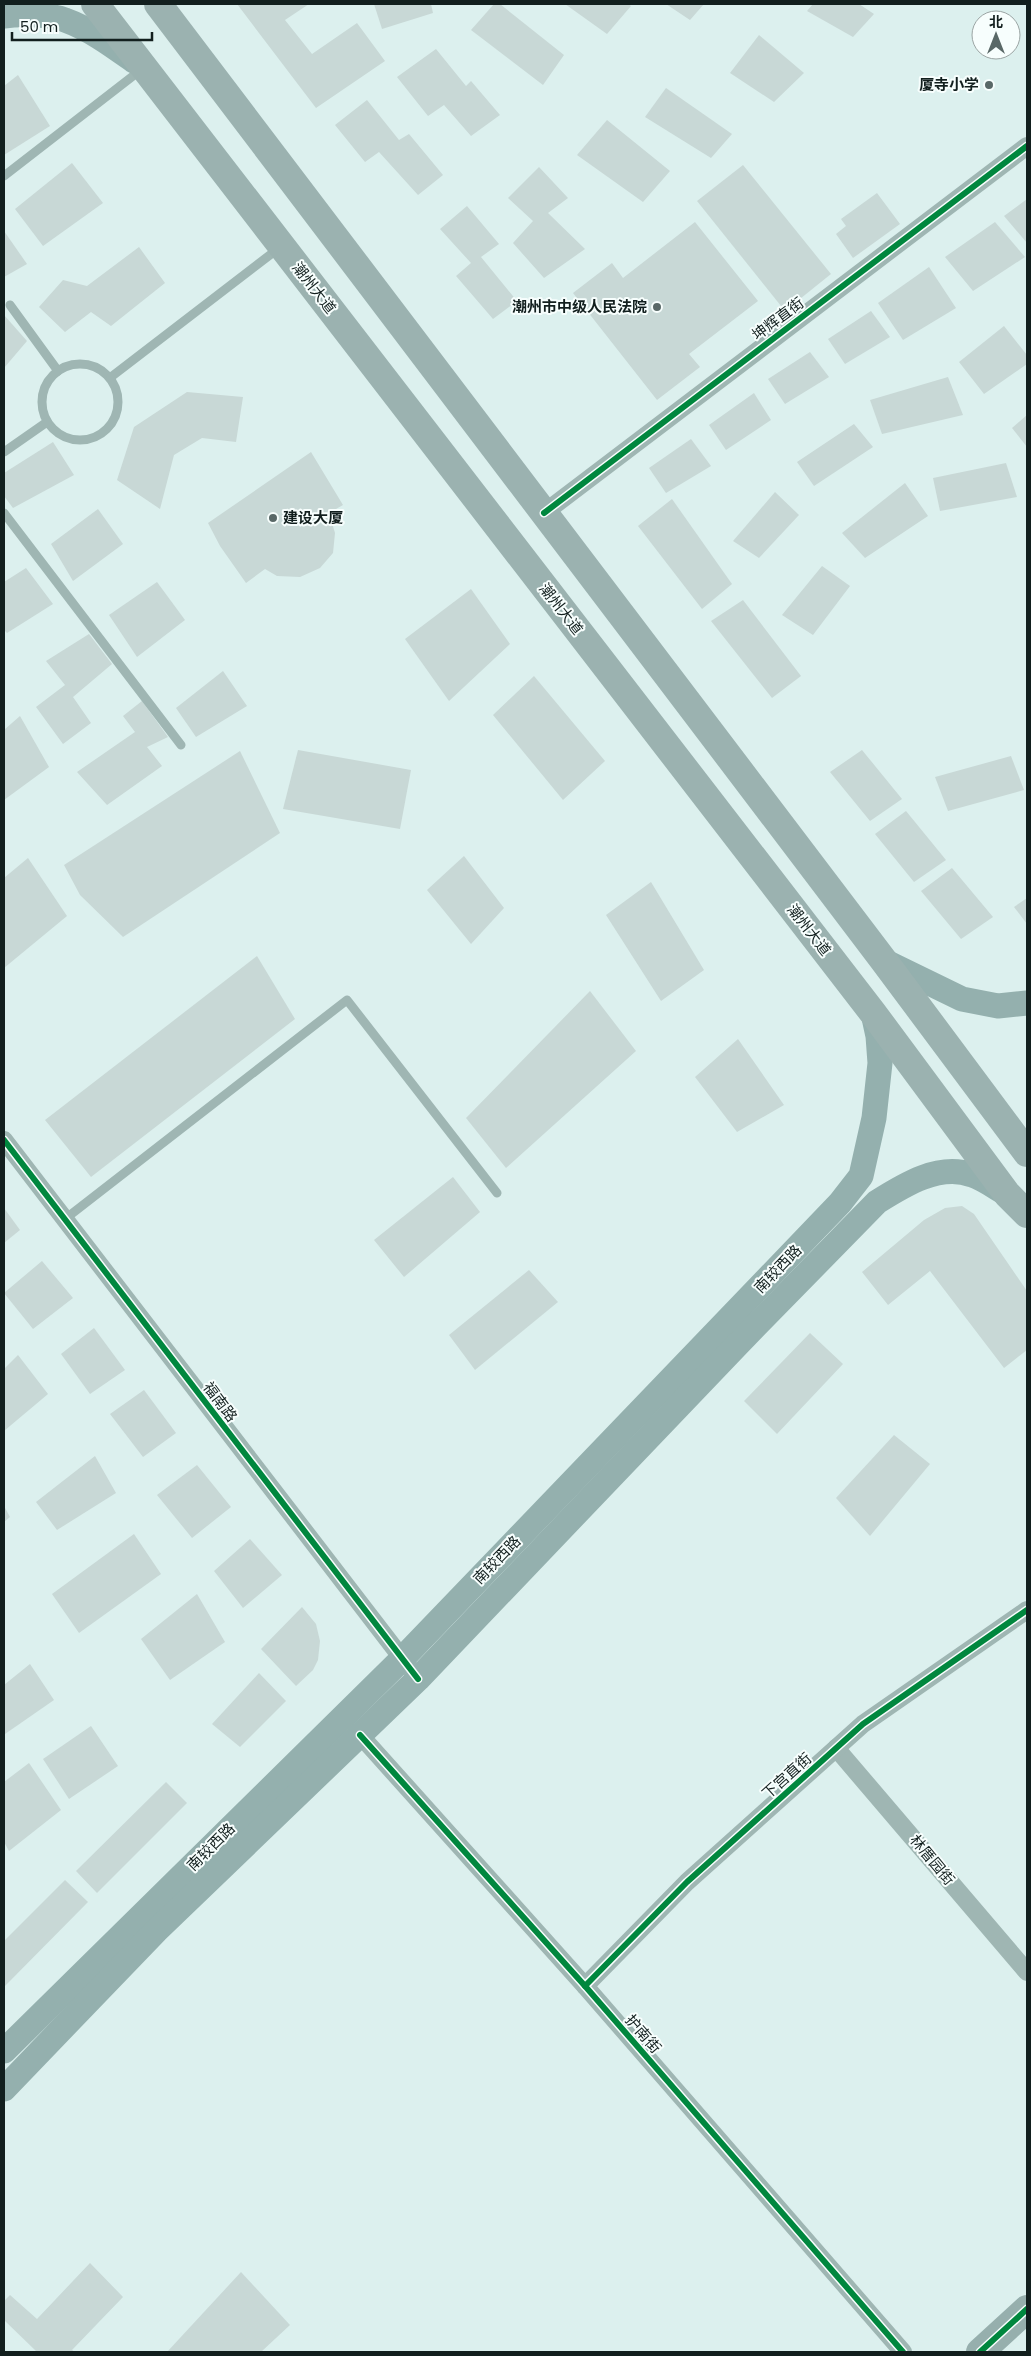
<svg xmlns="http://www.w3.org/2000/svg" width="1031" height="2356" font-family="Poppins,'Noto Sans SC',sans-serif">
<rect width="100%" height="100%" fill="#dcf0ee"/>
<g fill="#c8d8d6">
<path d="M237,4H309L285,20L312,54L357,23L385,61L316,108Z"/>
<path d="M374,4H431L433,13L382,29Z"/>
<path d="M494,4H500L564,55L543,85L471,30Z"/>
<path d="M565,4H628L631,6L607,34Z"/>
<path d="M666,4H704L690,20Z"/>
<path d="M813,4H859L874,14L853,37L807,11Z"/>
<path d="M759,35L804,73L774,102L730,73Z"/>
<path d="M436,49L466,86L471,81L500,115L471,136L444,105L428,116L397,77Z"/>
<path d="M18,75L50,126L4,155V86Z"/>
<path d="M666,88L732,134L711,158L645,117Z"/>
<path d="M367,100L399,140L409,134L443,175L418,195L379,152L365,162L335,125Z"/>
<path d="M607,120L670,171L643,202L577,155Z"/>
<path d="M72,163L103,203L43,246L15,209Z"/>
<path d="M743,165L831,274L785,311L697,201Z"/>
<path d="M539,167L568,198L548,213L585,249L544,278L513,243L533,221L508,198Z"/>
<path d="M877,193L900,224L853,258L836,234L846,226L841,219Z"/>
<path d="M1027,199V243L1004,216Z"/>
<path d="M467,206L499,244L481,257L517,301L493,319L456,276L471,263L440,229Z"/>
<path d="M695,222L758,301L689,354L700,367L657,400L573,293L612,263L623,278Z"/>
<path d="M995,222L1025,257L973,291L945,257Z"/>
<path d="M4,231L27,264L4,277Z"/>
<path d="M139,247L165,283L111,326L91,312L65,332L39,307L63,280L87,286Z"/>
<path d="M929,267L956,308L903,340L878,303Z"/>
<path d="M871,311L890,337L845,364L828,339Z"/>
<path d="M4,315L27,341L4,368Z"/>
<path d="M1004,326L1027,355V364L984,394L959,362Z"/>
<path d="M810,352L829,377L785,404L768,379Z"/>
<path d="M948,377L963,415L882,434L870,400Z"/>
<path d="M187,392L243,397L236,442L202,438L174,455L160,509L117,480L134,427Z"/>
<path d="M754,393L771,420L726,450L709,425Z"/>
<path d="M1027,415V447L1012,428Z"/>
<path d="M854,424L873,447L814,486L797,462Z"/>
<path d="M691,439L711,466L666,493L649,468Z"/>
<path d="M53,442L74,475L13,508L4,496V473Z"/>
<path d="M311,452L343,505L329,513L335,533L333,553L320,568L300,577L277,576L265,569L246,583L220,546L208,523Z"/>
<path d="M1006,463L1017,497L940,511L933,478Z"/>
<path d="M905,483L928,516L865,558L842,533Z"/>
<path d="M775,492L799,515L759,558L733,541Z"/>
<path d="M672,499L732,584L702,609L638,526Z"/>
<path d="M98,509L123,544L73,581L51,544Z"/>
<path d="M822,566L850,586L813,635L782,615Z"/>
<path d="M26,568L53,604L7,633L4,630V582Z"/>
<path d="M157,582L185,620L137,657L109,615Z"/>
<path d="M471,589L510,644L449,701L405,639Z"/>
<path d="M743,600L801,676L772,698L711,621Z"/>
<path d="M89,634L112,664L73,697L91,723L63,744L36,707L65,685L46,661Z"/>
<path d="M223,671L247,706L196,737L176,708Z"/>
<path d="M534,676L605,761L563,800L493,715Z"/>
<path d="M142,701L168,737L147,747L162,766L107,805L77,772L135,732L123,716Z"/>
<path d="M20,716L49,767L4,800V730Z"/>
<path d="M298,750L411,770L400,829L283,809Z"/>
<path d="M862,750L902,799L870,821L830,772Z"/>
<path d="M240,751L280,833L123,937L80,895L64,865Z"/>
<path d="M1011,756L1024,790L948,811L935,777Z"/>
<path d="M906,811L946,860L914,882L875,834Z"/>
<path d="M464,856L504,908L471,944L427,890Z"/>
<path d="M28,858L67,916L4,968V878Z"/>
<path d="M952,868L993,917L961,939L921,891Z"/>
<path d="M651,882L704,970L661,1001L606,915Z"/>
<path d="M1027,898V924L1014,907Z"/>
<path d="M257,956L295,1019L91,1177L45,1120Z"/>
<path d="M590,991L636,1051L506,1168L466,1118Z"/>
<path d="M738,1039L784,1105L737,1132L695,1077Z"/>
<path d="M453,1177L480,1212L404,1277L374,1240Z"/>
<path d="M962,1206L974,1214L1027,1291V1350L1004,1368L930,1271L888,1305L862,1272L924,1220L945,1208Z"/>
<path d="M4,1208L20,1230L4,1243Z"/>
<path d="M42,1261L73,1298L33,1329L4,1293Z"/>
<path d="M529,1270L558,1302L475,1370L449,1335Z"/>
<path d="M94,1328L125,1370L90,1394L61,1354Z"/>
<path d="M810,1333L843,1364L777,1434L744,1401Z"/>
<path d="M18,1355L48,1394L4,1431V1369Z"/>
<path d="M144,1390L176,1433L143,1457L110,1414Z"/>
<path d="M894,1435L930,1464L870,1536L836,1498Z"/>
<path d="M95,1456L116,1493L57,1530L36,1502Z"/>
<path d="M197,1465L231,1507L192,1538L157,1495Z"/>
<path d="M4,1506L10,1517L4,1522Z"/>
<path d="M134,1534L161,1574L79,1633L52,1594Z"/>
<path d="M250,1539L282,1575L243,1608L214,1571Z"/>
<path d="M197,1594L225,1642L170,1680L141,1639Z"/>
<path d="M302,1607L316,1624L320,1641L318,1660L313,1670L296,1686L261,1649Z"/>
<path d="M30,1664L54,1700L5,1734L4,1685Z"/>
<path d="M259,1673L286,1701L240,1747L212,1724Z"/>
<path d="M91,1726L118,1766L69,1799L43,1759Z"/>
<path d="M29,1763L61,1810L9,1851L4,1842V1782Z"/>
<path d="M166,1782L187,1803L97,1893L76,1871Z"/>
<path d="M65,1880L88,1902L4,1987V1941Z"/>
<path d="M90,2263L123,2297L72,2350L75,2352H37L4,2320V2301L10,2295L37,2319Z"/>
<path d="M241,2272L290,2325L261,2352H167Z"/>
</g>
<g fill="none" stroke-linecap="round" stroke-linejoin="round">
<g stroke="#9fb6b3" stroke-width="9">
<path d="M4,176L142,69"/>
<path d="M10,305L58,371"/>
<circle cx="80" cy="402" r="38"/>
<path d="M111,377L279,248"/>
<path d="M4,452L47,422"/>
<path d="M4,513L181,745"/>
<path d="M65,1219L347,1000L497,1193"/>
</g>
<g stroke="#9fb6b3" stroke-width="18">
<path d="M544,513L1027,146"/>
<path d="M4,1140L418,1679"/>
<path d="M360,1735L585,1986L903,2352"/>
<path d="M836,1748L1027,1972"/>
<path d="M585,1986L687,1882L863,1724L1027,1610"/>
</g>
<g stroke="#94b0ae" stroke-width="25">
<path d="M4,16C19,14 51,14 65,20C90,29 113,46 134,61"/>
<path d="M884,961L962,999L998,1006L1027,1003"/>
<path d="M4,2051L402,1659L840,1203L861,1176L874,1118L880,1063L878,1036L873,1013"/>
<path d="M4,2089L156,1931L418,1679L739,1343L877,1202C904,1185 939,1163 972,1175C984,1179 996,1188 1007,1194"/>
</g>
<path stroke="#96afad" stroke-width="28" d="M980,2352L1027,2309"/>
<g stroke="#9bb2b0" stroke-width="28">
<path d="M95,4L873,1013L1007,1194L1027,1214"/>
<path d="M158,4L884,961L1027,1153"/>
</g>
<defs>
<g id="cycleway">
<path d="M544,513L1027,146"/>
<path d="M4,1140L418,1679"/>
<path d="M360,1735L585,1986L903,2352"/>
<path d="M585,1986L687,1882L863,1724L1027,1610"/>
<path d="M980,2352L1027,2309"/>
</g>
</defs>
<use href="#cycleway" stroke="#f7fefd" stroke-width="9"/>
<use href="#cycleway" stroke="#00873e" stroke-width="6"/>
</g>
<g fill="#596867" stroke="#f7fefd" stroke-width="2">
<circle cx="989" cy="85" r="5"/>
<circle cx="657" cy="307" r="5"/>
<circle cx="273" cy="518" r="5"/>
</g>
<g text-anchor="middle" stroke-width="4" stroke-linejoin="round" paint-order="stroke">
<g font-size="15" font-weight="bold" fill="#121f1e" stroke="#f7fefd" text-anchor="end">
<text x="979" y="90">厦寺小学</text>
<text x="647" y="312">潮州市中级人民法院</text>
<text x="283" y="523" text-anchor="start">建设大厦</text>
</g>
<g font-size="15" fill="#121f1e" stroke="#f7fefd">
<text transform="translate(314 288) rotate(52)" y="5">潮州大道</text>
<text transform="translate(778 319) rotate(-37)" y="5">坤辉直街</text>
<text transform="translate(561 609) rotate(52)" y="5">潮州大道</text>
<text transform="translate(809 930) rotate(52)" y="5">潮州大道</text>
<text transform="translate(778 1269) rotate(-46)" y="5">南较西路</text>
<text transform="translate(220 1402) rotate(53)" y="5">福南路</text>
<text transform="translate(497 1560) rotate(-46)" y="5">南较西路</text>
<text transform="translate(787 1776) rotate(-42)" y="5">下宫直街</text>
<text transform="translate(211 1847) rotate(-45)" y="5">南较西路</text>
<text transform="translate(932 1860) rotate(50)" y="5">林厝园街</text>
<text transform="translate(643 2034) rotate(49)" y="5">护南街</text>
</g>
</g>
<rect width="1031" height="2356" fill="none" stroke="#121f1e" stroke-width="10"/>
<g transform="translate(996 35)"><circle r="24" fill="#f7fefd" stroke="#9ba5a4"/>
<path d="M0-4L9 19L0 12L-9 19Z" fill="#596867"/>
<text y="-8" font-size="14" font-weight="bold" text-anchor="middle" fill="#121f1e">北</text>
</g>
<path d="M12 32v8h140v-8" fill="none" stroke="#121f1e" stroke-width="2.5"/>
<text x="20" y="32" font-size="15" fill="#121f1e" stroke="#f7fefd" stroke-width="4" paint-order="stroke">50 m</text>
</svg>
